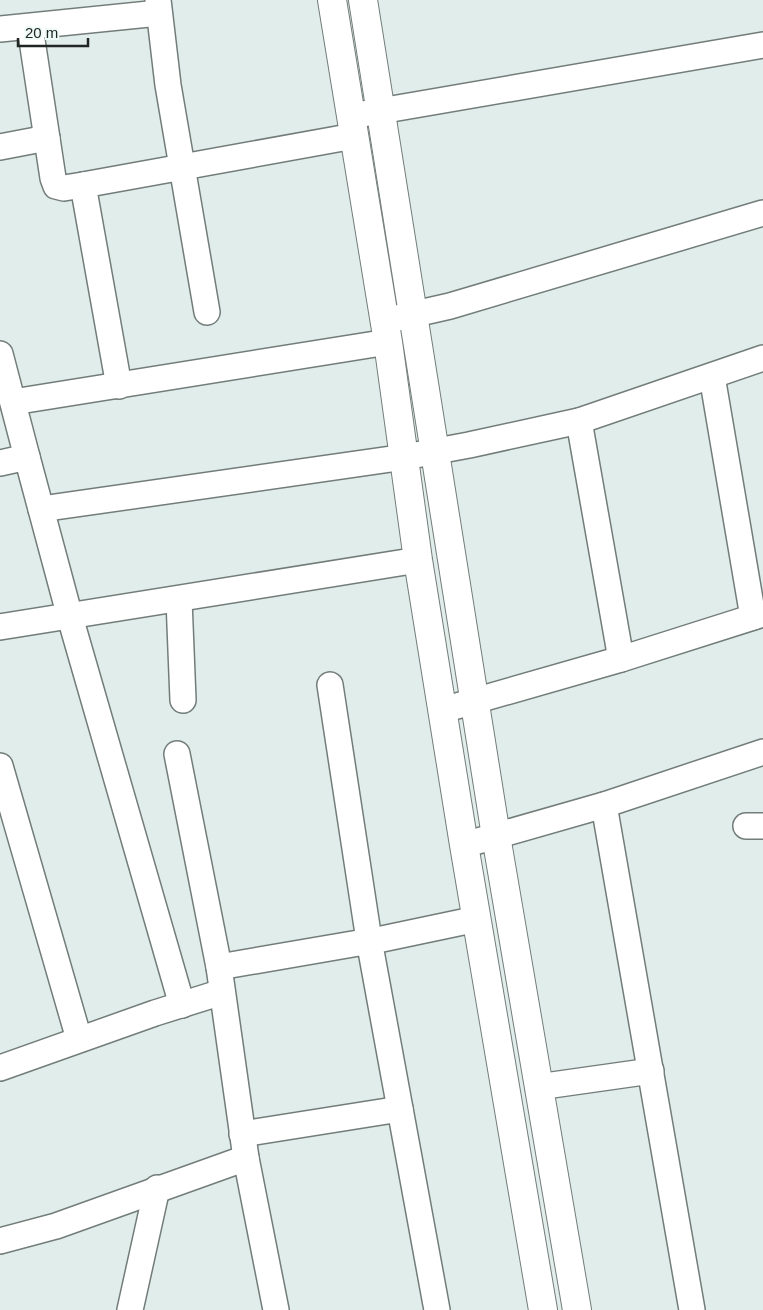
<svg xmlns="http://www.w3.org/2000/svg" width="763" height="1310" font-family="Helvetica,sans-serif">
<rect width="100%" height="100%" fill="#e1edea"/>
<g fill="none" stroke-linecap="round" stroke-linejoin="round">
<defs>
<g id="minor">
<path d="M158,0L168,85L207,312"/>
<path d="M30,27L53,178L56,186L64,188L83,185L354,136"/>
<path d="M0,29L159,13"/>
<path d="M351,116L763,45"/>
<path d="M0,147L47,138"/>
<path d="M83,185L119,386"/>
<path d="M393,319L450,306L763,213"/>
<path d="M0,354L27,457L0,463"/>
<path d="M712,376L753,617"/>
<path d="M13,402L388,342"/>
<path d="M579,421L621,659"/>
<path d="M27,457L70,617L182,1005"/>
<path d="M41,509L405,457L469,445L579,421L763,358"/>
<path d="M179,600L183,700"/>
<path d="M0,627L418,560"/>
<path d="M330,685L369,940L437,1310"/>
<path d="M443,710L621,659L763,614"/>
<path d="M177,754L219,967L246,1158L276,1310"/>
<path d="M0,766L79,1039"/>
<path d="M604,805L692,1310"/>
<path d="M746,826H763"/>
<path d="M464,845L604,805L763,752"/>
<path d="M219,967L382,939L477,919"/>
<path d="M0,1068L155,1013L222,992"/>
<path d="M538,1087L651,1071"/>
<path d="M242,1134L400,1109"/>
<path d="M0,1241L56,1226L246,1158"/>
<path d="M130,1310L157,1188"/>
</g>
<g id="tertiary">
<path d="M332,0L388,342L418,560L464,845L543,1310"/>
<path d="M363,0L496,836L577,1310"/>
</g>
</defs>
<use href="#minor" stroke="#727d7a" stroke-width="28"/>
<use href="#tertiary" stroke="#727d7a" stroke-width="30"/>
<use href="#minor" stroke="#fff" stroke-width="25"/>
<use href="#tertiary" stroke="#fff" stroke-width="28"/>
</g>
<path d="M18 38v8h70v-8" fill="none" stroke="#212524" stroke-width="2.5"/>
<text x="25" y="38" font-size="15" fill="#212524" stroke="#eefbf7" stroke-width="4" paint-order="stroke">20 m</text>
</svg>
